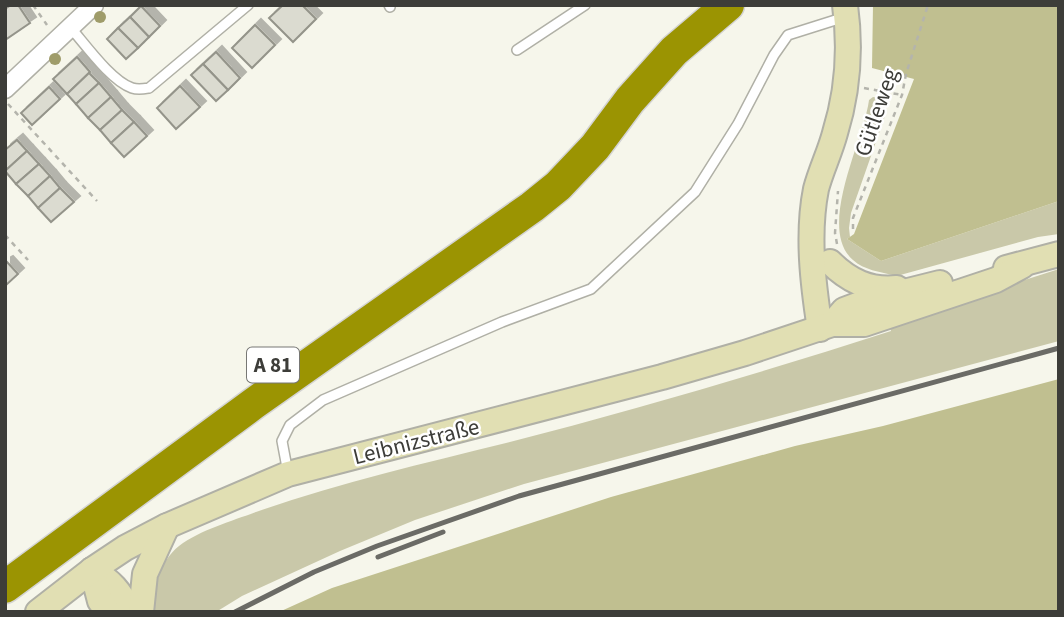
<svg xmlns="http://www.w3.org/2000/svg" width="1064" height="617" font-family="'Source Sans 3',sans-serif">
<defs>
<filter id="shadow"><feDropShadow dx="6" dy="-6" stdDeviation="0" flood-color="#0004"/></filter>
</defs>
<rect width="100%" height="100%" fill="#f6f6eb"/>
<g fill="#c9c8a9">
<path d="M873,97L882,99L886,110L885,116L851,213L849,228L850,237L847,239L881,261L1059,201V234L1038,237L893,277V275C880,272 864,270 853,260C816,228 864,140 869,100Z"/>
<path d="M1059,269V341L524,484L415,520L340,551L242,596L216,612H149C154,588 159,562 179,546C200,530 232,521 256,512C338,483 422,464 506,443C635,410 764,372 891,331L889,323Z"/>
</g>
<g fill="#c0bf90">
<path d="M873,5H1059V201L881,261L847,239L854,234L914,79L872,68Z"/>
<path d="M1059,379V612H279L332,588L611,497L795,446L883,426Z"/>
</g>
<g fill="#dbdbd0" stroke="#94948a" stroke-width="2" filter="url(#shadow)">
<path d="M11,5H18L30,23L5,40V9Z"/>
<path d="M283,5H302L316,19L293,42L269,18Z"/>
<path d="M141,6L160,26L149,37L130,17Z"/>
<path d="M130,17L149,37L138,48L118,28Z"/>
<path d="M255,25L275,45L252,68L232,48Z"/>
<path d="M118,28L138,48L126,59L107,39Z"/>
<path d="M216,52L240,78L228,90L203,64Z"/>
<path d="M77,57L90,72L67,94L53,79Z"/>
<path d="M203,64L228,90L216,101L191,75Z"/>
<path d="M89,73L99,83L76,104L67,94Z"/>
<path d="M99,83L111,97L88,118L76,104Z"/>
<path d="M180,86L200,107L176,129L157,108Z"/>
<path d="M49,87L60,99L32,125L21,113Z"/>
<path d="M111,97L122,110L100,130L88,118Z"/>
<path d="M122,110L134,122L111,143L100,130Z"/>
<path d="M134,122L147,136L124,157L111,143Z"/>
<path d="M17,140L27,151L5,171V150Z"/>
<path d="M27,151L39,164L16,184L5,171Z"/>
<path d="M39,164L50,176L28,196L16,184Z"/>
<path d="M50,176L60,188L38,208L28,196Z"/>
<path d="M60,188L74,202L51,222L38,208Z"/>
<path d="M7,262L18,274L5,286V263Z"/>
</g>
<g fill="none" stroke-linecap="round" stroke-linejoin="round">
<defs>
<g id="lane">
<path d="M389,5L390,7"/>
<path d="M70,27C85,44 111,81 132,88C138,90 143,89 149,88L248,5"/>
<path d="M517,50L585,5"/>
<path d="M288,473L282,441L290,425L323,400L502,322L591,289L695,192L738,124L774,55L788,35L845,17"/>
</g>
<path id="street" d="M5,89L94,5"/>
<g id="secondary">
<path d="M830,262C849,281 870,291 897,288"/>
<path d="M1006,268L1059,254"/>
<path d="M832,324L844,310L868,301L940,283"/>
<path d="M820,329C813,284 807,234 816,189C821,170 830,152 835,133C848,91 851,49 845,5"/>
<path d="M92,570C111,581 120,591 130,612"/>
<path d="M92,570L100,601L108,612"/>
<path d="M38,612L92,570L125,548L167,526L288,474L662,377L745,353L832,324H864L996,280L1022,266"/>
<path d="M141,612L145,574L167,526"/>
</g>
<path id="highway" d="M5,587L253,404L532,207L558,186L595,147L630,100L674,51L728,5"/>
</defs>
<use href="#lane" stroke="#b0b0a6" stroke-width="12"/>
<use href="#street" stroke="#b0b0a6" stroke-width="21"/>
<use href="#secondary" stroke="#b0b0a6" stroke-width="28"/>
<use href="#highway" stroke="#d4d4d3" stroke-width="35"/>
<g stroke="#b4b4ac" stroke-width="2.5" stroke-dasharray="5 5" stroke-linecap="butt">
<path d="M33,5L47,25"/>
<path d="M864,88L902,95"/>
<path d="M8,104L97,201"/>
<path d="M853,229V218L902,95L906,74L928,5"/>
<path d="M5,235L28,260"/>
<path d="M837,244L835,233L838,191"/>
</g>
<use href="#lane" stroke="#fff" stroke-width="9"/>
<use href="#street" stroke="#fff" stroke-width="18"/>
<use href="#secondary" stroke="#e1dfb3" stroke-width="24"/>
<use href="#highway" stroke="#9b9402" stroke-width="32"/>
<g stroke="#6b6b66" stroke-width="5">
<path d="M378,557L443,532"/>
<path d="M235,612L314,572L377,546L519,496L1059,348"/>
</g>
</g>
<g fill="#9f9c6a">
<circle cx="100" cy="17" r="6"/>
<circle cx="55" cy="59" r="6"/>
</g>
<g text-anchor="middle" stroke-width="5" stroke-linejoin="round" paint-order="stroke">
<rect fill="#fff" stroke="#777774" stroke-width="2" x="247" y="347.5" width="52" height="35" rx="5"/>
<g font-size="21" font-weight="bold" fill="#3d3d39">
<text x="273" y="372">A 81</text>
</g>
<g font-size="23" fill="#3d3d39" stroke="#fff">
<text transform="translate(876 112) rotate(-71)" y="8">Gütleweg</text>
<text transform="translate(416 441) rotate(-14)" y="8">Leibnizstraße</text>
</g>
</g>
<rect width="1064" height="617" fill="none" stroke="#3d3d39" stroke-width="14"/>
</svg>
